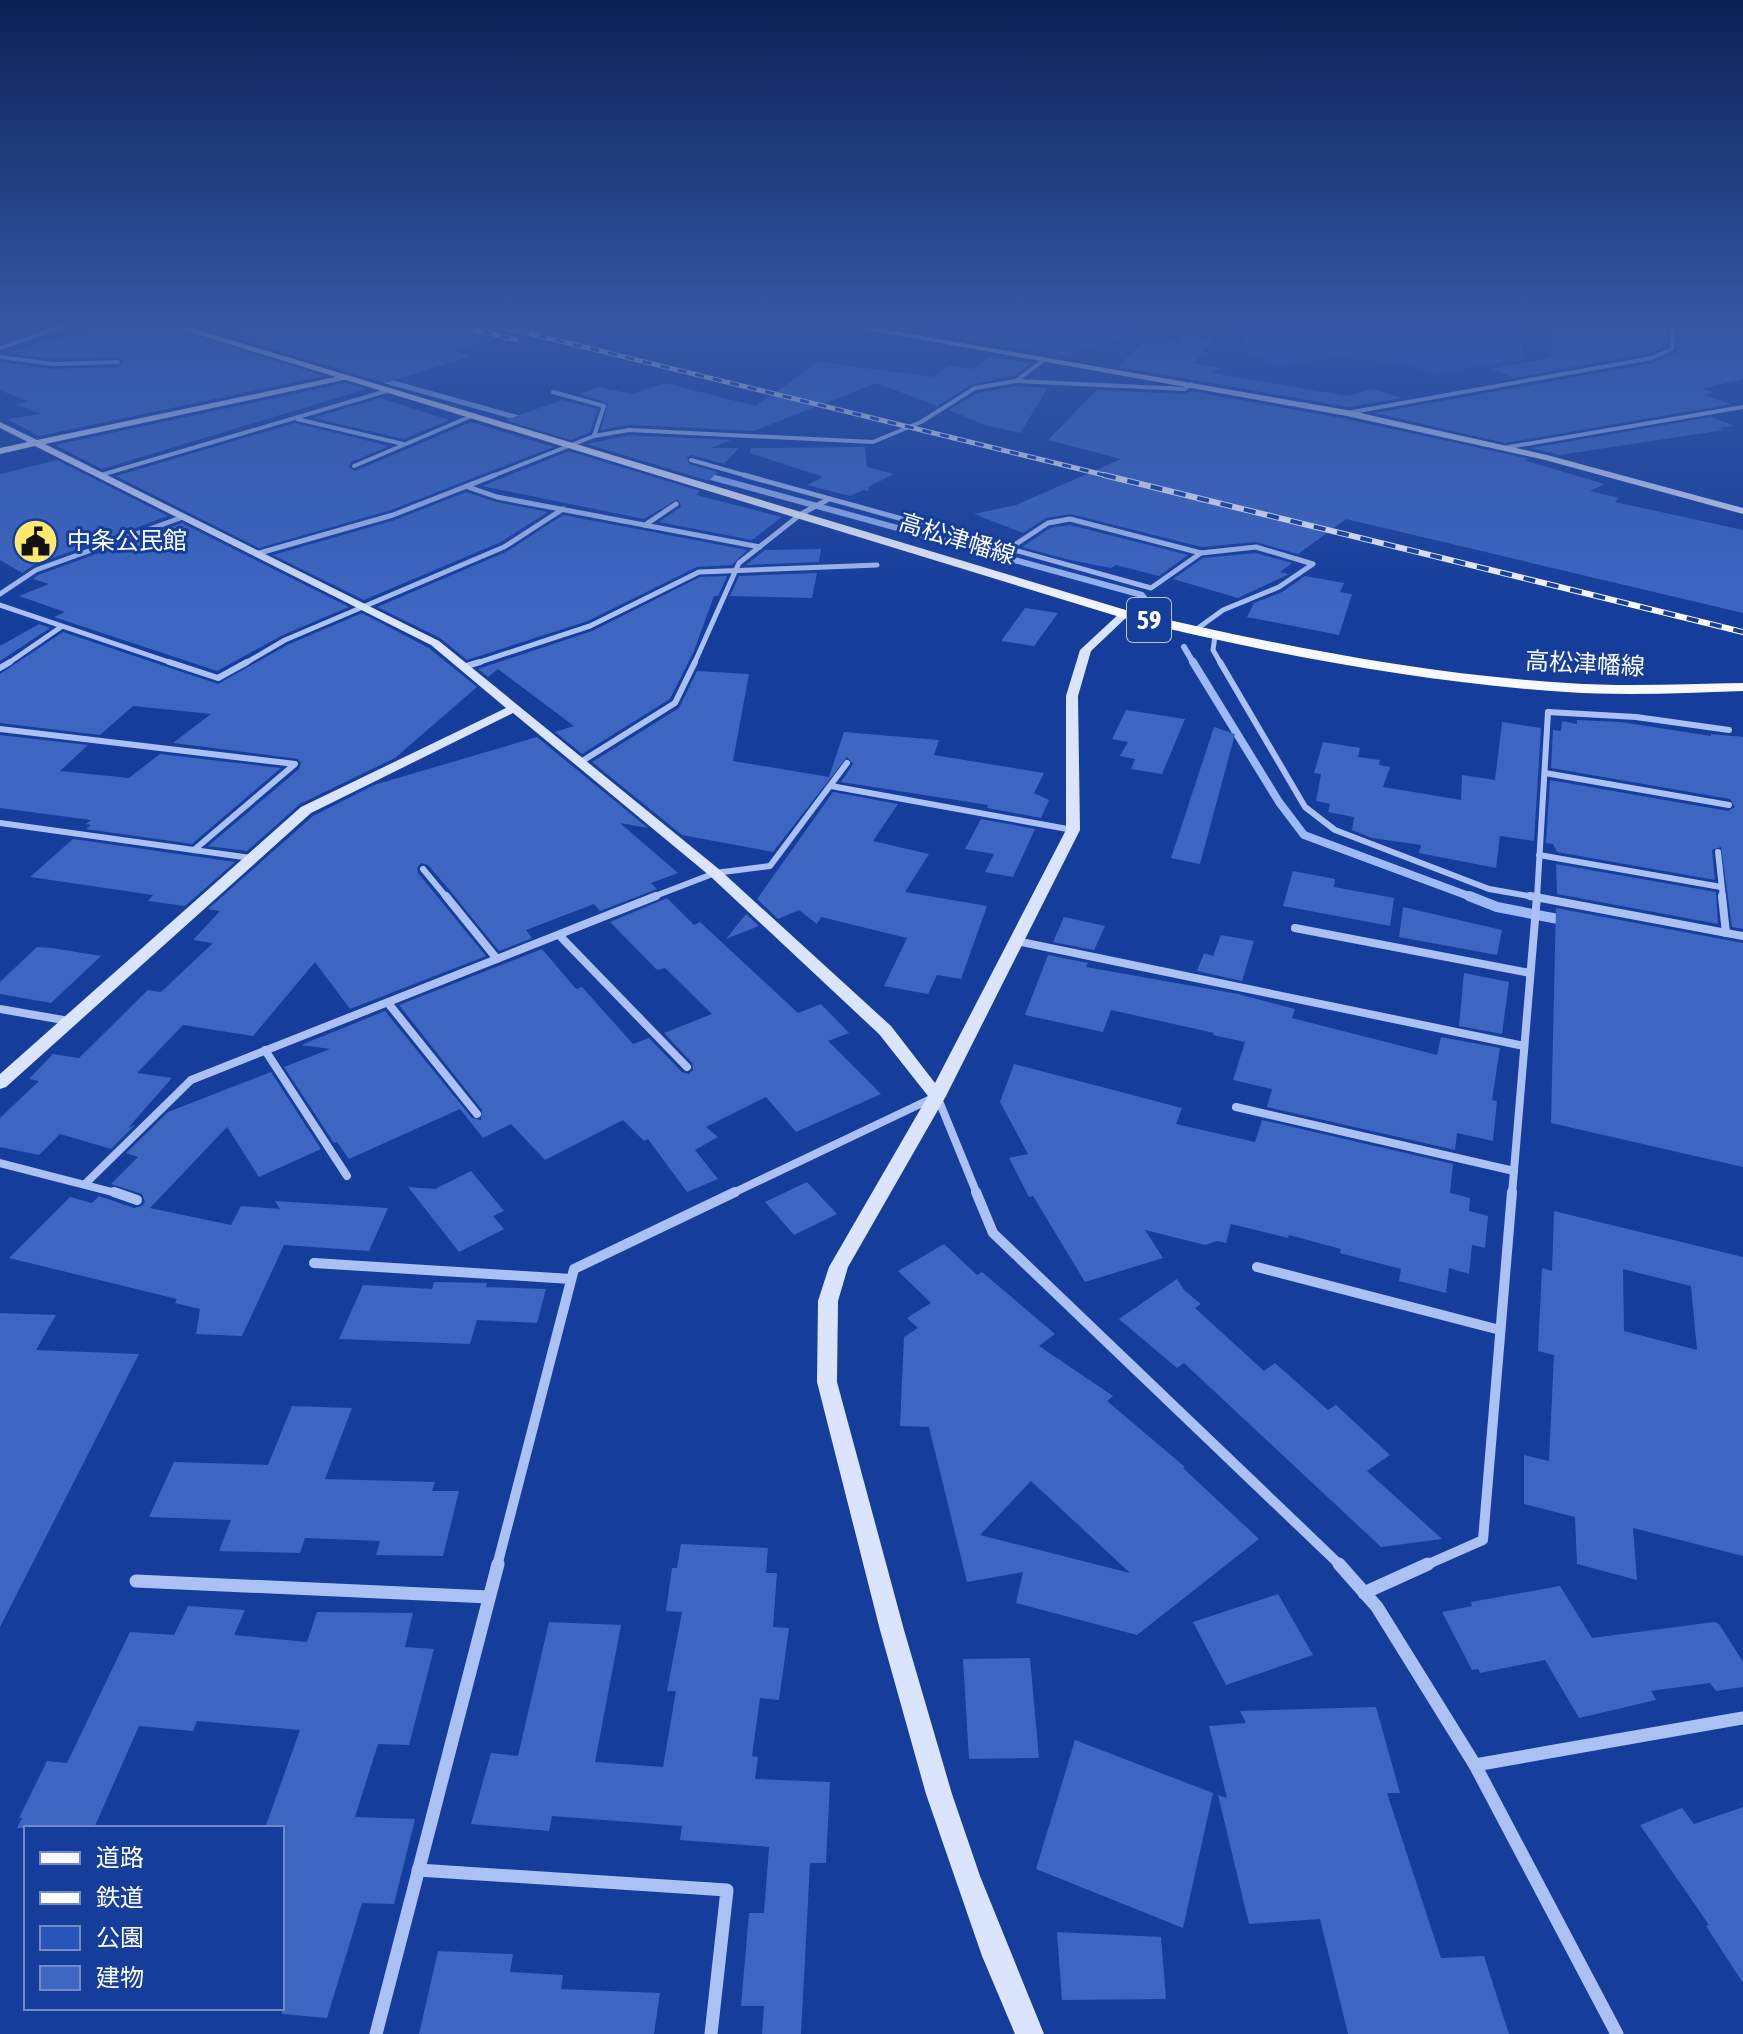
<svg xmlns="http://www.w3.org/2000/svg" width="1743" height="2034" font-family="'Asap Condensed','Noto Sans JP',sans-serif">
<rect width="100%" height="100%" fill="#153d9c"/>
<g fill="#2855ba">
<path d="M914,327H1126L1124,334L1112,341L1065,355L984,344Z"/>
<path d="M1234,327H1519L1524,359L1433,374L1408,363L1336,358L1272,364L1249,353L1241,334Z"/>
</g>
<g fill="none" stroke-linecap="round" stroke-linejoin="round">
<g stroke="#9dbaf6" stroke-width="5">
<path d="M386,381L526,420"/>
<path d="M701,474L711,477"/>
</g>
<g stroke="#9dbaf6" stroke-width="6">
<path d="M704,475L1142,595L1145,599"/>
<path d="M1184,647L1194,664"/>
</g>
<path stroke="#9dbaf6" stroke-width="8" d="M1193,662L1279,802L1304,835L1474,898"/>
<path stroke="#9dbaf6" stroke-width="10" d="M1469,896L1497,907L1568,921"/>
</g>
<g fill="#3d66c3" fill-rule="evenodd">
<path d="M95,327H170L324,376L39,436L7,419L41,414L16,404L27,401L0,390V362L53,369L118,367L123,363L118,357L53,359L7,353Z"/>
<path d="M200,327H229L230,333L256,327H489L490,334L479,337L488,339L454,351L472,356L385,383Z"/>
<path d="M1552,327H1668L1667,346L1650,353L1514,378L1492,369L1551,358Z"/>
<path d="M1678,327H1743V379L1702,389L1714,392L1705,395L1731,404L1505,443L1375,413L1653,363L1676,352Z"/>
<path d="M1182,335L1214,339L1194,363L1221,368L1212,373L1348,396L1372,389L1402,398L1349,407L1118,367L1141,344L1166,345L1170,341H1177Z"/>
<path d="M991,357L1031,363L1014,376L973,384L937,406L876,383L754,431L629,425L601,430L608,403L579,394L598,387L632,394L665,383L755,406L819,362L934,377L948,366L972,369Z"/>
<path d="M345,383L366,389L102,469L55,445Z"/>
<path d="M1016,386L1048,388L1020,433L985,425L949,410L977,393Z"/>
<path d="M1097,390L1185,394L1190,391L1346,419L1529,459L1523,460L1605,484L1590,491L1619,498L1615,502L1743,530V613L1346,519L1298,554L1256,542L1201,547L1071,514L1046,518L1023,533L974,514L1016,505L1121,459L1048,440Z"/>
<path d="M380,398L449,420L404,439L313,418Z"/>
<path d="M562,400L598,409L590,432L571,440L505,420Z"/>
<path d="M1711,417L1734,426L1718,428L1724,430L1559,455L1531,448Z"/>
<path d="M471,422L553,447L391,510L259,548L116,476L295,423L389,446L351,462L349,467L355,471Z"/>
<path d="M629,435L731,440L711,448H739L724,464L692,455L687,457L689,464L717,472L709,481L587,444Z"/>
<path d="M865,447L867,467L894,474L868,487L869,491L863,490L850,496L807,485L823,477L750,453L751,448Z"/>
<path d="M569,451L700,491L696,495L782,517L752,540L659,522L681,507L678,499L644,519L482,486Z"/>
<path d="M57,460L168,516L34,565L22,573L0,560V474Z"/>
<path d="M466,492L496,502L548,512L501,542L364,600L273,555L395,520Z"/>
<path d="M563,515L747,550L732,565L697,567L588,621L467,660L440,638L377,607L506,552Z"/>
<path d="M182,523L349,607L283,635L217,671L54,617L65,612L19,596L49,584L33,579L38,575Z"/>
<path d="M1070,525L1188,555L1159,576L1116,565L1111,568L1070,560L1022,547L1050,528Z"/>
<path d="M821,549L819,562L746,565L765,550Z"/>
<path d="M1256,553L1292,563L1280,572L1289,574L1238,598L1173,579L1203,558Z"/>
<path d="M817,573L812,598L730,596L739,576Z"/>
<path d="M727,576L718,596H714L694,651L670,699L582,754L555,732L574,726L498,669L488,677L478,669L592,631L700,577Z"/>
<path d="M1305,576L1344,583L1340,592L1352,594L1339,635L1247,617L1254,603L1282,592Z"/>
<path d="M1025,608L1058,613L1034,646L1001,641Z"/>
<path d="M362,613L429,648L477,687L395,758L300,804L247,851L208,846L299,769L301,763L298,759L173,743L211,714L133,706L100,735L0,723V674L63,632L218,684L287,645Z"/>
<path d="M39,624L50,628L0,661V646Z"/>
<path d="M697,671L749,674L733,761L829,777L844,732L939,740L934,755L1044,773L1034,793L1049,800L1041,818L987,808L988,805L841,782L853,764L847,757L773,852L682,835L592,762L679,708Z"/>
<path d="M1126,710L1185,719L1162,774L1131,769L1135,759L1120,756L1128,742L1112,739Z"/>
<path d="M1577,720L1621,722L1711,736V734L1743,737V929L1732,927L1721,847L1712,850L1715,880L1557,852L1553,844L1546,843L1550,780L1728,811L1735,807L1730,799L1551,768L1553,730L1561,731L1562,721L1577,724Z"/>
<path d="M1502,722L1541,728L1534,841L1500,836L1496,868L1419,853L1421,845L1372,838L1352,830L1354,817L1328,812L1330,804L1316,801L1321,774L1314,773L1323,742L1360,748L1358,757L1380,760L1379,765L1390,767L1383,787L1461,800L1462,775L1495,780Z"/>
<path d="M1214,727L1235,734L1200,864L1171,858Z"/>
<path d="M0,735L88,745L60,771L129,778L160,754L281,768L192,844L86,829L91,825L86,824L91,820L0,808Z"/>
<path d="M537,737L648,828L620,823L678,873L651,883L657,889L600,911L594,904L526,930L532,938L499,951L451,892L428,865L421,863L417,868L418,873L486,956L350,1009L315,962L253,1036L183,1025L137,1073L172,1078L128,1128L135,1125L111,1149L60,1134L39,1155L0,1147V1118L39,1081L29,1079L53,1054L79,1058L148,990L161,992L213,943L193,940L220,911L208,909L313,816L374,785Z"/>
<path d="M833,792L898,804L873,841L929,854L905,892L987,906L961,979L937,975L928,994L884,986L907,938L821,917L817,924L799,910L778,919L757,899Z"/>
<path d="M981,819L1035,829L1013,877L985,872L994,854L965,849Z"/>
<path d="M73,839L235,862L185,906L148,901L153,895L30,877Z"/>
<path d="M1556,864L1716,892L1718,924L1557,894Z"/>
<path d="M1293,871L1335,879L1334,887L1394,898L1390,926L1283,906Z"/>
<path d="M667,898L694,925L700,922L798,1013L821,1004L849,1033L828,1041L881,1094L796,1132L766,1097L706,1127L718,1137L695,1150L718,1179L687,1192L648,1139L644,1141L623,1120L545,1160L511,1124L483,1138L460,1109L349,1159L337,1142L334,1143L284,1067L330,1049L301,1045L385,1011L472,1118L481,1120L482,1110L399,1005L542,949L576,989L582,987L633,1044L649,1038L682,1072L689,1074L693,1070L692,1063L664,1033L712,1014L665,968L657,970L610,922Z"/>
<path d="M1403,907L1502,930L1497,955L1399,937Z"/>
<path d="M1556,908L1743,943V1167L1551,1123Z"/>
<path d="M746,914L759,926L726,939Z"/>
<path d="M1064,917L1105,926L1094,950L1053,942Z"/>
<path d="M1221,935L1254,941L1242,981L1197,971L1204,953L1213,956Z"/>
<path d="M37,947L52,948L101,956L51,1003L0,994V982Z"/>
<path d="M1048,955L1088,963L1086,967L1238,994L1295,1009L1292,1018L1437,1055L1441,1037L1500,1048L1492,1100L1497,1101L1493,1141L1457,1133L1455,1150L1267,1107L1272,1089L1233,1080L1245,1042L1213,1035L1214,1033L1111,1010L1103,1032L1025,1015Z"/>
<path d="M1464,973L1509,982L1502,1034L1459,1026Z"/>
<path d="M1014,1064L1182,1108L1176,1124L1255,1142L1262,1120L1453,1164L1450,1193L1470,1198L1469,1211L1488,1216L1485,1248L1472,1245L1469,1274L1449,1268L1446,1293L1399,1281L1401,1269L1340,1253L1341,1249L1289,1235L1288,1238L1231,1224L1226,1243L1217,1241L1205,1245L1145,1230L1163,1258L1085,1282L1033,1196L1029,1197L1009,1158L1028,1154L1000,1102Z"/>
<path d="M271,1072L321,1149L259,1177L227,1127L150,1208L231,1225L241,1206L280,1209L275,1201L388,1208L369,1251L284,1245L242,1336L196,1334L200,1309L175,1303L177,1299L9,1258L70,1197L92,1203L99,1196L134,1208L142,1206L145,1202L142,1194L111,1184L138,1157L126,1153L168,1112Z"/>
<path d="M471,1171L504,1211L493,1216L504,1229L459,1252L408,1187L435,1189Z"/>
<path d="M807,1182L837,1214L794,1235L765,1202Z"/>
<path d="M1554,1211L1743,1257V1556L1633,1528L1637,1580L1577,1564L1575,1517L1524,1504V1455L1549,1461L1554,1355L1538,1351L1542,1268L1552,1271ZM1623,1269L1691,1286L1697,1350L1624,1331Z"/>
<path d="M944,1244L977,1275L982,1272L1055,1334L1039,1346L1113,1396L1107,1401L1185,1467L1183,1468L1259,1539L1137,1635L1016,1603L1023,1572L967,1582L929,1427L900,1426L904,1337L918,1328L907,1318L931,1303L898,1271ZM1031,1481L1130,1573L980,1535Z"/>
<path d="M1177,1279L1184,1290L1201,1304L1195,1308L1264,1371L1275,1363L1328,1410L1336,1405L1390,1455L1367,1471L1442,1539L1381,1547L1184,1363L1177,1368L1119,1319Z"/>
<path d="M434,1282L487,1283L486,1287L546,1289L537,1323L477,1320L470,1344L339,1339L363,1285L432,1289Z"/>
<path d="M0,1313L56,1315L36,1350L139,1354L0,1627Z"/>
<path d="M292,1406L352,1408L325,1479L435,1482L432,1491H459L443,1556L376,1555L380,1541L305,1538L300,1553L219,1551L231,1520L149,1517L174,1462L268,1465Z"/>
<path d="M681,1544L768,1548L766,1573H777L773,1627L789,1628L779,1700L760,1698L752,1756L758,1757L755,1779L830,1782L826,1863H810L801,2034H762L764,2006H741L749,1913H764L769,1847L680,1840L682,1826L552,1816L549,1831L471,1824L491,1753L518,1756L549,1622L621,1625L595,1762L663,1767L676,1691H667L682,1612L666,1611L672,1568H677Z"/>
<path d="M1560,1586L1592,1638L1714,1622L1719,1624L1743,1662V1687L1716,1691L1710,1683L1651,1691L1656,1700L1579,1718L1545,1660L1480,1673L1478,1669L1472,1670L1442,1612L1472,1606L1471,1602Z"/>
<path d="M1278,1594L1313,1655L1226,1685L1193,1622Z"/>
<path d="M188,1606L245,1610L234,1635L307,1642L317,1612L413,1613L405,1647L434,1649L409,1745L378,1744L355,1817L415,1819L394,1904L362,1903L327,2018L282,2014V1828H265L300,1730L197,1721L193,1731L139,1726L94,1828H17L22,1818H19L47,1761L67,1763L130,1632L174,1635Z"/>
<path d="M1030,1658L1039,1758L969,1759L963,1659Z"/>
<path d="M1376,1707L1400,1793H1387L1441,1958L1484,1956L1509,2034H1348L1320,1919L1249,1924L1218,1795L1227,1798L1209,1726L1246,1723L1240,1711Z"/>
<path d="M1075,1740L1213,1793L1183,1928L1036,1869Z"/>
<path d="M1743,1807V1983L1706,1926L1709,1925L1640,1825L1682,1808L1694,1824Z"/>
<path d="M1057,1932L1161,1937L1166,1999L1062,2000Z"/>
<path d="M438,1951L513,1954L510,1972L563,1975L561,1989L660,1993L654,2034H419Z"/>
</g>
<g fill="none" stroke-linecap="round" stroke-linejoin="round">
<g stroke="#abc1f3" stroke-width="4">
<path d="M0,348L60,327"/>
<path d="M0,357L53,364L118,362"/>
<path d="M1016,381L1045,359"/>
<path d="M553,392L604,406L594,436"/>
<path d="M1347,413L1652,358L1672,349L1673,327"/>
<path d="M297,419L403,444"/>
<path d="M1503,448L1743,407"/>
<path d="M691,460L751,477"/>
<path d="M354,466L474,415"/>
<path d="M101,475L390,390"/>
<path d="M490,477L594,436L629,430L873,442L921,422L975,388L1016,381L1185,389L1191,384"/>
</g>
<g stroke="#abc1f3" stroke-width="5">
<path d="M744,475L1151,588L1201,553"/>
<path d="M468,487L497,497L760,547"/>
<path d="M645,525L676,504"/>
<path d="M1007,550L1048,523L1070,519L1201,553L1256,547L1313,564L1279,587L1223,610L1194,631"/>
<path d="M256,554L393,515L495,475"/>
<path d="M0,594L36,570L183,517"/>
<path d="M0,605L175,664"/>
<path d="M1215,636L1213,650L1221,664"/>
<path d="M7,664L61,627"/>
<path d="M244,664L285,640L504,547L563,509"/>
<path d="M474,664L590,626L699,572L877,565"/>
<path d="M694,664L739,563L801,514L829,499"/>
</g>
<g stroke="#abc1f3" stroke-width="6">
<path d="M169,662L218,678L247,662"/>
<path d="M1220,662L1305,807L1335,830L1489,889L1540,898"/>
<path d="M463,667L480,662"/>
<path d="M0,668L10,662"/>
<path d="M0,729L295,764L194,850"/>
<path d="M579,763L675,703L695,662"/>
<path d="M1545,773L1729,805"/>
<path d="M831,786L1073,830"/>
<path d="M0,823L251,858"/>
<path d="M1718,852L1723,898"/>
<path d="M1539,855L1721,887"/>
<path d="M423,869L447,898"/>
<path d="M650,898L715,873L770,866L847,763"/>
<path d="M1537,898L1548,712L1636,717L1729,730"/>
</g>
<g stroke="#abc1f3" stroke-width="8">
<path d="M446,896L497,959"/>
<path d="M1530,896L1743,936"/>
<path d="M1722,896L1726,933"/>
<path d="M1295,928L1530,973"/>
<path d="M559,935L687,1067"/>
<path d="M1016,941L1524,1046"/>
<path d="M388,1003L477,1114"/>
<path d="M0,1009L69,1021"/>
<path d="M265,1050L347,1176"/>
<path d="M1236,1107L1514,1171"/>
<path d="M0,1163L120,1194"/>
<path d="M86,1183L191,1080L656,896"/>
<path d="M731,1194L937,1096L977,1194"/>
<path d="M1512,1194L1537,896"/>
</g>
<g stroke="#abc1f3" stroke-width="10">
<path d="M114,1192L137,1200"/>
<path d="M976,1192L993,1233L1341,1566"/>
<path d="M314,1263L571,1279"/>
<path d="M1257,1267L1500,1330"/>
<path d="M497,1566L574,1269L735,1192"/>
<path d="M1424,1566L1483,1540L1512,1192"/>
</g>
<g stroke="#abc1f3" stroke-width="13">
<path d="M1339,1564L1377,1607L1475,1765L1617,2034"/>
<path d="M136,1581L489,1597"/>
<path d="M1364,1593L1428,1564"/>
<path d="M1475,1765L1743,1718"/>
<path d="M418,1870L727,1890L711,2034"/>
<path d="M376,2034L498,1564"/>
</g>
<g fill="#dae4fd" fill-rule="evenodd">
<path d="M851,327H869L1347,410L1547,455L1743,508V514L1545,460L1347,416Z"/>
<path d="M345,375L348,379L45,444L439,641L720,870L891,1026L935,1083L1066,830V696L1080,650L1121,612L1130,614L1091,651L1078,696L1080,830L946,1096L848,1267L838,1301L837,1382L904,1630L952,1794L980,1876L1044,2034H1015L982,1956L926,1794L880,1630L817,1382L818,1301L829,1267L928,1096L879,1034L710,876L513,713L311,813L6,1087L0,1089V1074L301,807L506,708L431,645L35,446L0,454V448L28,442L0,428V422L37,440Z"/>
</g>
<path fill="#f7f9ff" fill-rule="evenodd" d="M173,327H188L1129,611C1273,644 1419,674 1567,683C1625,687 1684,684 1743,683V691C1684,693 1625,696 1566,692C1416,682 1266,653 1120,617Z"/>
<defs>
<g id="rail-far1">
<path d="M466,327L516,340"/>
<path d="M503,327L1112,477"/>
</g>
<path id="rail" d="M1104,475L1743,632"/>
</defs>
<use href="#rail-far1" stroke="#fff" stroke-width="5"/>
<use href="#rail" stroke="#fff" stroke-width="6"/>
<use href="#rail-far1" stroke="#153d9c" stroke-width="3" stroke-dasharray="9" stroke-linecap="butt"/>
<use href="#rail" stroke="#153d9c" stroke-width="4" stroke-dasharray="12" stroke-linecap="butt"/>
</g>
<linearGradient id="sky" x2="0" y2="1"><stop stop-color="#0c2256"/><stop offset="0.53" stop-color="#3557a4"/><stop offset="1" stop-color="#3557a4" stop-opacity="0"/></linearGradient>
<rect width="1743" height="612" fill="url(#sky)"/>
<defs>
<symbol id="civic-disc" viewBox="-11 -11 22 22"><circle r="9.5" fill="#ffe96d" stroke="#153d9c"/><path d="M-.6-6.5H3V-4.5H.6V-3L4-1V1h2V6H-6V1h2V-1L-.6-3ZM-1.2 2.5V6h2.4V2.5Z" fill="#111"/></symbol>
</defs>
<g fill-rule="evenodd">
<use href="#civic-disc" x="10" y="516" width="51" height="51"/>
</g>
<g text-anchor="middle" stroke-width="6" stroke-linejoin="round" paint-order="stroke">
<g font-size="24" fill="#fff" stroke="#153d9c">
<text transform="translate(957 539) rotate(17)" y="8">高松津幡線</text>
<text transform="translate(1585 664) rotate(3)" y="8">高松津幡線</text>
</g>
<g font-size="24" fill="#fff" stroke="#153d9c" text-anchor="start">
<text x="67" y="549">中条公民館</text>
</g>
<rect fill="#153d9c" stroke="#b9c5e1" stroke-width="2" x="1127" y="598" width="44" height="44" rx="6"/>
<g font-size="26" font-weight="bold" fill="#fff">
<text x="1149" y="629">59</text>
</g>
</g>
<rect x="24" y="1826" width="260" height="184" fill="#153d9c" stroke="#738bc4" stroke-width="2"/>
<rect x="40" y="1852" width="40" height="12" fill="#f7f9ff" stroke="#738bc4" stroke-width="2"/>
<text x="96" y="1866" font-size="24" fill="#ffffff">道路</text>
<rect x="40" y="1892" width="40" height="12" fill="#ffffff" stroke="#738bc4" stroke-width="2"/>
<text x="96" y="1906" font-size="24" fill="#ffffff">鉄道</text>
<rect x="40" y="1926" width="40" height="24" fill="#2855ba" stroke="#738bc4" stroke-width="2"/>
<text x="96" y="1946" font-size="24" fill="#ffffff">公園</text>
<rect x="40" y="1966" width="40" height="24" fill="#3d66c3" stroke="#738bc4" stroke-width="2"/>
<text x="96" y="1986" font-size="24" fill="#ffffff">建物</text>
</svg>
